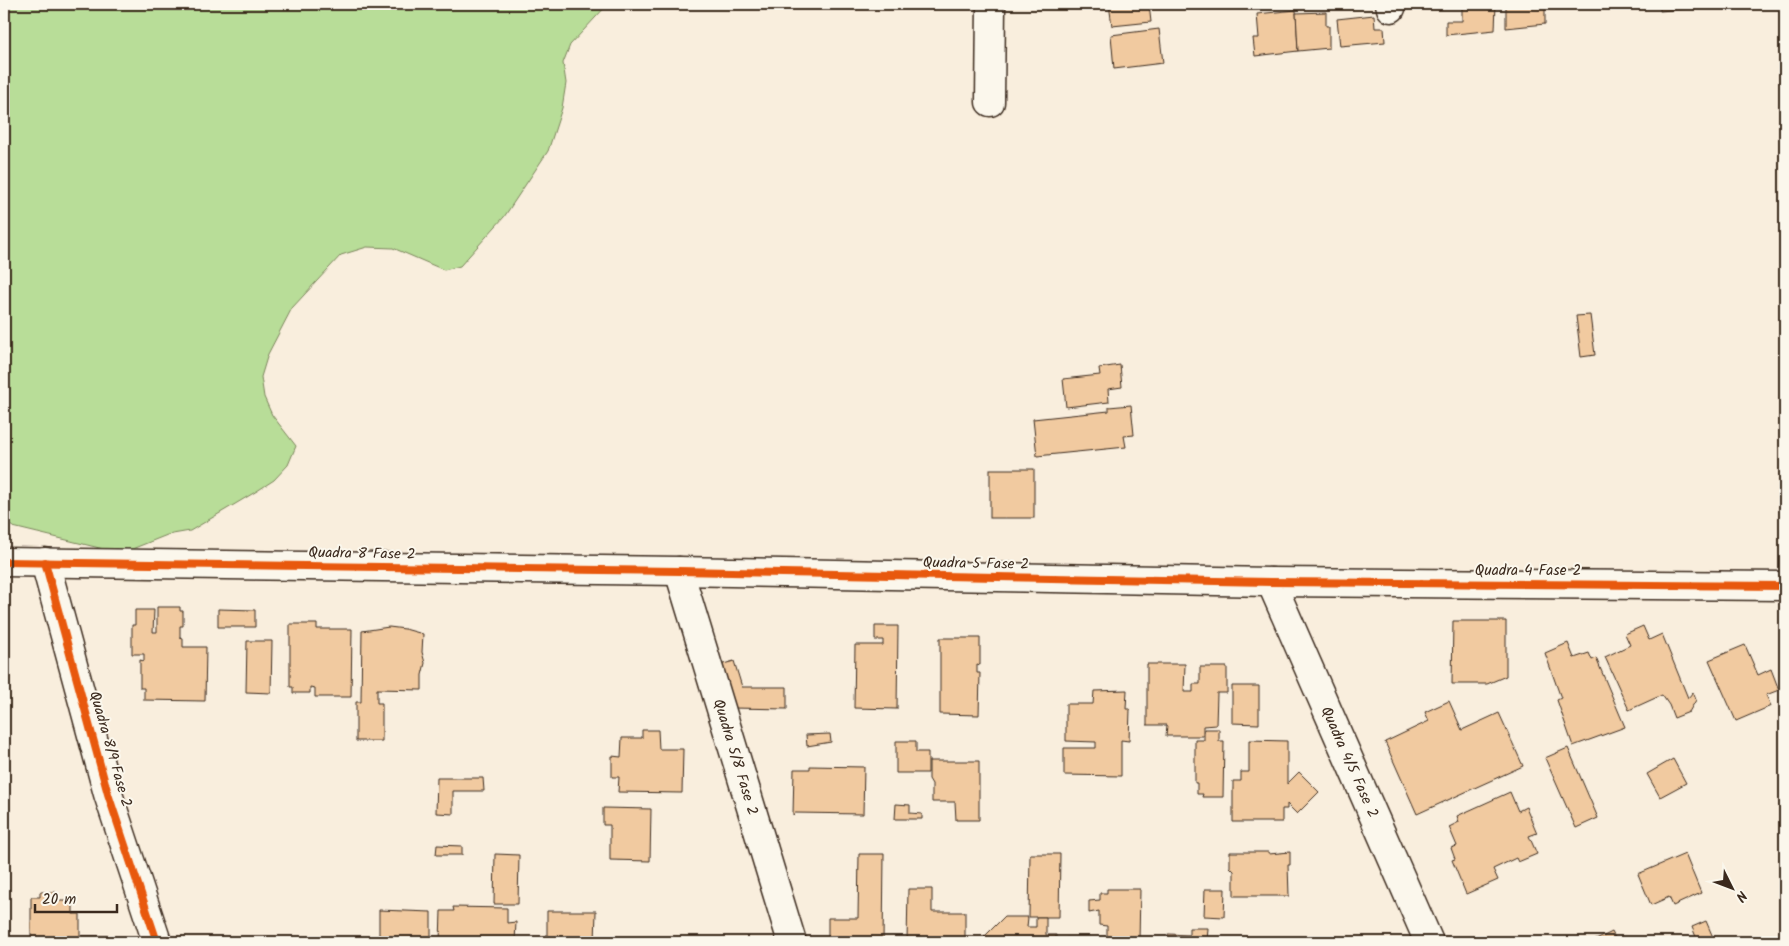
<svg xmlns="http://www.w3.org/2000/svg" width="1789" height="946" font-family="Kalam,sans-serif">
<rect width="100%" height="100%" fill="#f9eedd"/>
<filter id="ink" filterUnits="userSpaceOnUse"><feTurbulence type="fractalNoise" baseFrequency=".02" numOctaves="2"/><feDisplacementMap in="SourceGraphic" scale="10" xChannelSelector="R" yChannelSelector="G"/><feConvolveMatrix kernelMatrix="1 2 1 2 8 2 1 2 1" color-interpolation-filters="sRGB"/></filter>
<g filter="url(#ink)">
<path fill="#b8dd98" stroke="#7a845b" d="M4,4H608L570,45L563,63L566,83L562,108L548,151L504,217L460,266L444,270L393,248L367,247L341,255L292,308L268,354L261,377L264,397L272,415L296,446L288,465L274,480L257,491L190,531L167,535L132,549L112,551L13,527L4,521Z"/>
<g fill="#f1caa0" stroke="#3b2a1e">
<path d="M1109,4H1158L1149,5L1151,22L1112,26Z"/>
<path d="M1249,4H1300V6L1249,9Z"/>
<path d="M1462,4H1496L1495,30L1446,35V21H1462Z"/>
<path d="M1506,4H1545V24L1506,28Z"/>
<path d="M1660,4H1692V8L1660,11Z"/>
<path d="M1296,10L1298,51L1255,56L1253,38H1259L1257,14Z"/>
<path d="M1326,12V26H1329V48L1298,51L1296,13Z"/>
<path d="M1374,15L1375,28H1384L1385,42L1340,46L1337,19Z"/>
<path d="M1159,29L1163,63L1114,69L1111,35Z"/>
<path d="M1590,315L1595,355L1581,357L1576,316Z"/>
<path d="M1120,365L1122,387L1108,389L1109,402L1066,407L1063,379L1100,375L1099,368Z"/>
<path d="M1131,405L1134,435L1124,436L1126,447L1037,456L1033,419L1109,411V407Z"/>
<rect x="990" y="469" width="44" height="49"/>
<path d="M157,607H180V611H183V626H180V637L183,638V647H206L205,701L144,700V688H140V660L144,661V654H132V625H135V610H154L153,632H157Z"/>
<path d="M218,609L255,610V627H218Z"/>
<path d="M1453,621H1506V676L1487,684H1452Z"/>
<path d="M290,624H317V629H352L351,697H315V688L310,687V693H293V687H290Z"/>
<path d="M875,626H898L897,709L854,708L855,645H883V640H875Z"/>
<path d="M1643,626L1649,640L1662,634L1688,698L1693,692L1696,700L1689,712L1674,718L1669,705L1662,695L1629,710L1605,657L1630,645L1625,634Z"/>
<path d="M389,627L405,629L423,634L422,652L425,663L422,675V690L377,689V703H382V741H356V702H361L362,631Z"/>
<path d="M940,638H980V665L977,664V673H980L979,715L940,714Z"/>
<path d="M247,641H272L271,693L246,692Z"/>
<path d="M1568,643L1574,658L1589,653L1592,660L1596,658L1625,727L1573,746L1557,700L1561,698L1545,653Z"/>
<path d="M1745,645L1758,675L1771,669L1779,690L1766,695L1771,706L1736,721L1709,660Z"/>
<path d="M734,661L742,687H787V709L733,708L720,665Z"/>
<path d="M1147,664H1185L1184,692H1193V684H1200V667H1227V693H1217L1216,725L1203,726V736H1166L1167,725H1147Z"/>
<path d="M1232,686H1259V724L1232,723Z"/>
<path d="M1127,690L1126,709H1130L1129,741L1121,740V776L1064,775V748H1096V742L1066,741V704H1093L1094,691Z"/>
<path d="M1449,701L1462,730L1499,713L1523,766L1417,814L1385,742L1429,721L1425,712Z"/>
<path d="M1204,729H1219V741H1224L1223,797H1202L1203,794H1197V783H1195V740H1204Z"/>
<path d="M642,730H658L659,749H683L682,793L618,792L619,777H612V756L621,757L622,738H642Z"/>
<path d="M830,734L831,742L807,746L806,735Z"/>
<path d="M1249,740L1287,741V784L1299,772L1319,792L1297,814L1287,804V809H1282V822H1233V781H1241V772H1249Z"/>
<path d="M896,741H916V752H928V773H896Z"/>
<path d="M1568,748L1598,818L1576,828L1545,758Z"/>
<path d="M1673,759L1686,783L1660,797L1647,774Z"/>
<path d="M929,761H979V820H956L955,802H932V784L929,779Z"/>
<path d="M810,766L864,767L863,814L795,813L793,815L794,769H810Z"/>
<path d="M437,778H483L484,791H453V814L437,813H436Z"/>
<path d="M1510,792L1518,811L1526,807L1537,833L1529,836L1537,854L1518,862L1516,858L1493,869L1498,880L1466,894L1452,860L1455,859L1451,848L1457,846L1449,827L1459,822L1457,816Z"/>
<path d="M896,804L910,805V813L922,814V819H895Z"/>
<path d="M603,808L651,809L650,861L610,860V825H603Z"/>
<path d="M437,845L462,846V855H436Z"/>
<path d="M1230,852H1269V854L1290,852V865H1288L1289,896H1234V871L1230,867Z"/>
<path d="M495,854L519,855L518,904H494Z"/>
<path d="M859,854H884L883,942H828V918H858Z"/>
<path d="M1030,854H1060L1059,917H1029Z"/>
<path d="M1685,854L1701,893L1673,906L1669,897L1651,905L1638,874Z"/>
<path d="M908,889H932V912H965V942H907Z"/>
<path d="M1107,889H1140L1139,942H1107V926L1099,925V911L1089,913V901L1100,900V893H1107Z"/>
<path d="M1205,889H1225L1224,917L1204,916Z"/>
<path d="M40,892H56L57,901H73V914H80V936H108L107,942H31V897H40Z"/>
<path d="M453,907L507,908V923L516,922L515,942H440L441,911H454Z"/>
<path d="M379,910L431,912V942H379Z"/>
<path d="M547,911H596L595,942H547Z"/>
<path d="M1004,917H1028L1027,927H1036V917H1046V935H1056V942H989L984,937Z"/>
<path d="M1706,921L1715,942H1698L1692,927Z"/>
<path d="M1189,928H1208L1207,942H1145H1168V934L1189,935Z"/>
<path d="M1612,932L1617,942H1594V941Z"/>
<path d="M1066,938L1105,939V942H1066Z"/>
</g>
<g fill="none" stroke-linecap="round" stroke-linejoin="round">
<defs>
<g id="minor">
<path d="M1390,4L1391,8"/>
<path d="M990,102L991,4"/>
<path d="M4,562L679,571L1271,582L1785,586"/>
<path d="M45,562L108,794L157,942"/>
<path d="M679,571L792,942"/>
<path d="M1271,582L1429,942"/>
</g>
</defs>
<use href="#minor" stroke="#3b2a1e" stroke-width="31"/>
<use href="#minor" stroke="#fbf7ec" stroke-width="28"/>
<defs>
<g id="cycleway">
<path d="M4,562L679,571L1271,582L1785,586"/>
<path d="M45,562L108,794L157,942"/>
</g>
</defs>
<use href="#cycleway" stroke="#fbf7ec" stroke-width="11"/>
<use href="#cycleway" stroke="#e8590c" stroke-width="8"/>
</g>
</g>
<g text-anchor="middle" stroke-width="4" stroke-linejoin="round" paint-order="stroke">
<g font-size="15" fill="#3b2a1e" stroke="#fbf7ec">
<text transform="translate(362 553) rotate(1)" y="5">Quadra 8 Fase 2</text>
<text transform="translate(976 563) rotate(1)" y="5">Quadra 5 Fase 2</text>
<text x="1528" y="575">Quadra 4 Fase 2</text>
<text transform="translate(111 749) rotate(74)" y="5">Quadra 8/9 Fase 2</text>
<text transform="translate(736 757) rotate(73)" y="5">Quadra 5/8 Fase 2</text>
<text transform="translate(1350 762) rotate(66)" y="5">Quadra 4/5 Fase 2</text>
</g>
</g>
<rect width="1789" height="946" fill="none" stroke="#fbf7ec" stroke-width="20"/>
<rect x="10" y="10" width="1769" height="926" fill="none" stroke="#3b2a1e" stroke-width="2" filter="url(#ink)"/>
<g transform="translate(1732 888) rotate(132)" stroke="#fbf7ec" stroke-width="4" paint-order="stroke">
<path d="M0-4L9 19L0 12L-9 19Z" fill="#3b2a1e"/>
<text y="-8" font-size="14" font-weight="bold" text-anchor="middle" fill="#3b2a1e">N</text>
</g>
<path d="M35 904v8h82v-8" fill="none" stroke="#3b2a1e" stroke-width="2.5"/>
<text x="42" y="904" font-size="15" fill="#3b2a1e" stroke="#fbf7ec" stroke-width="4" paint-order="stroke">20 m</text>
</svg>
